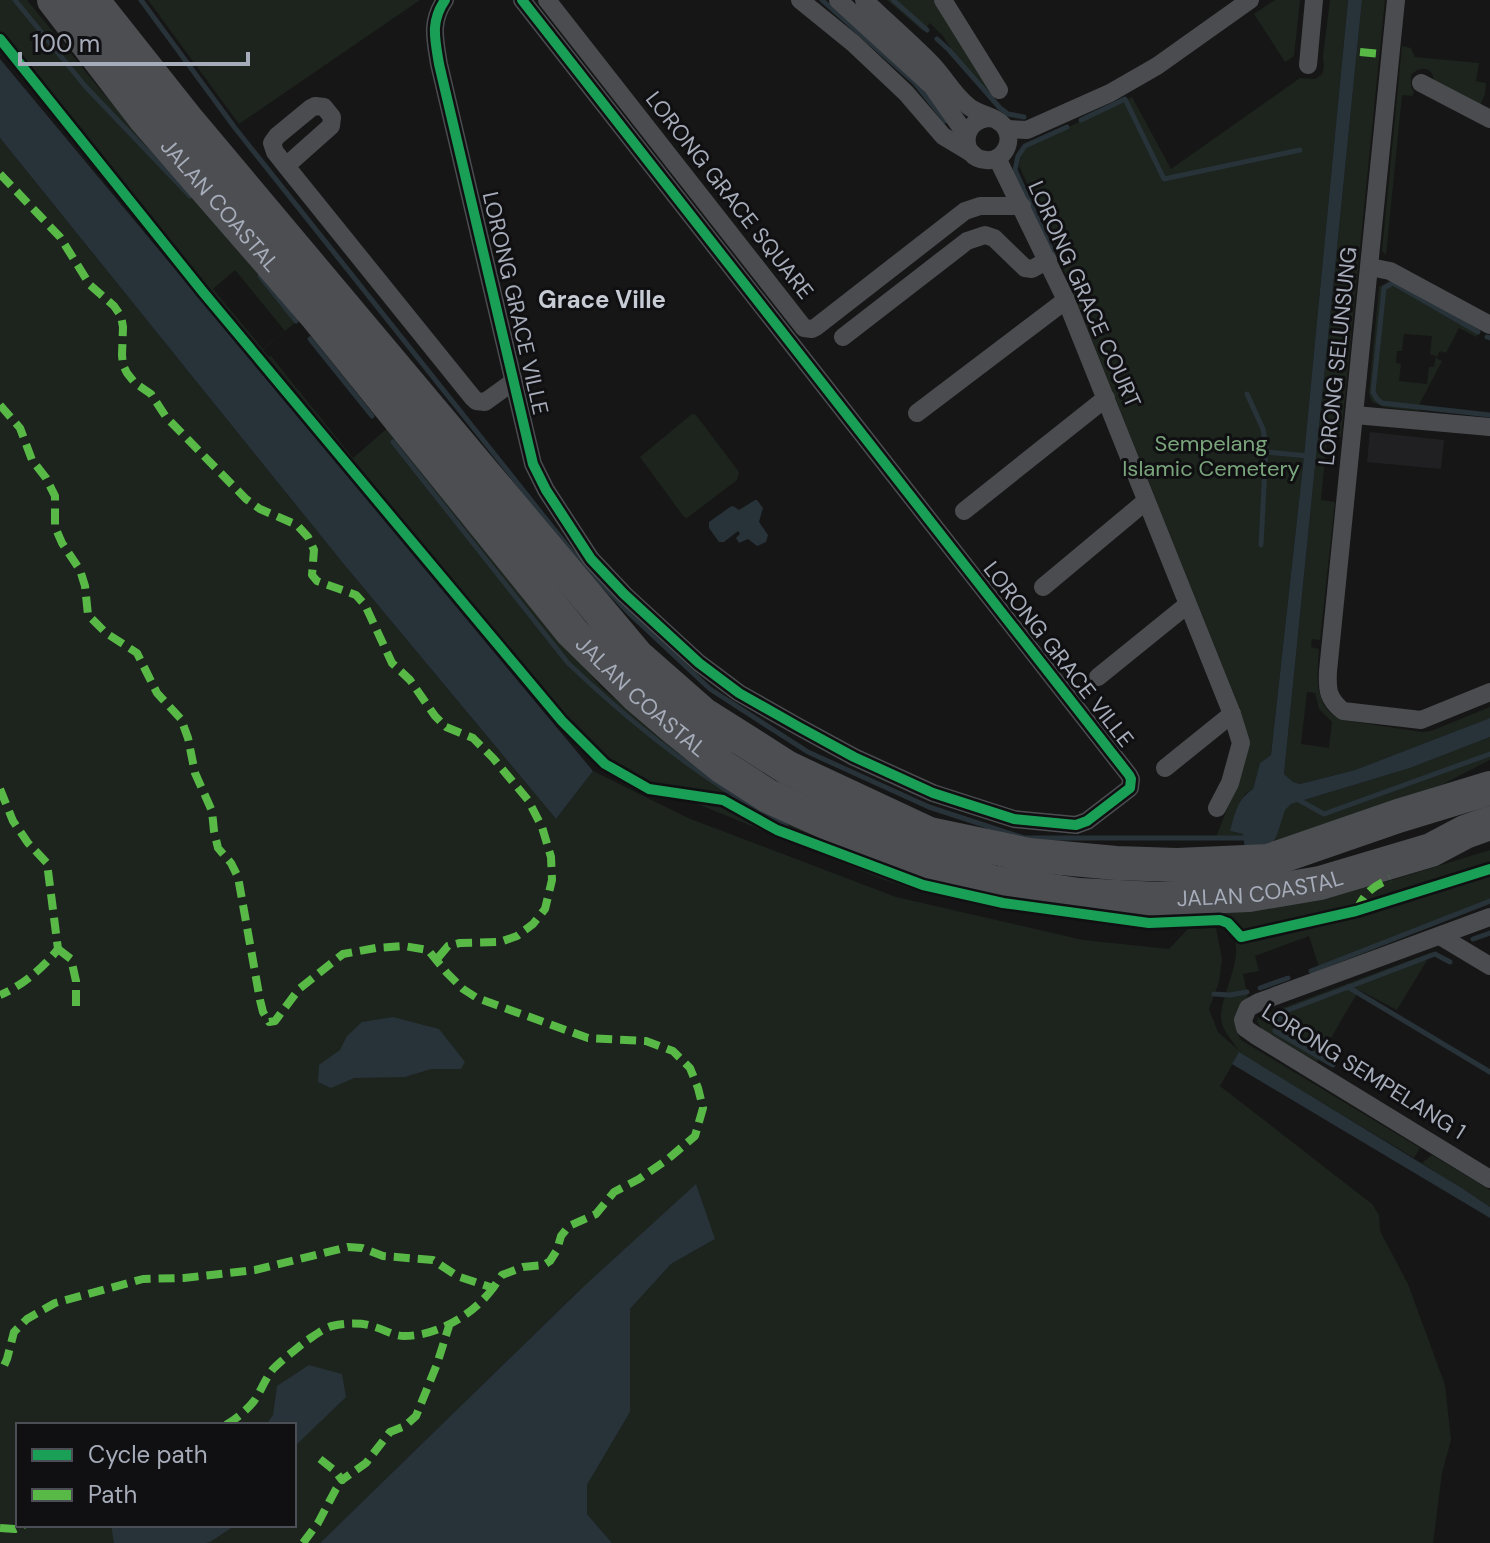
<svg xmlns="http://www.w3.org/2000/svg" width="1490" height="1543" font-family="'DM Sans',sans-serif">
<rect width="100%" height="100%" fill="#161616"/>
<path fill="#202022" d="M1370,432L1444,440L1441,469L1367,462Z"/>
<g fill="#1c241d" fill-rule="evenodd">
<path d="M0,0H27L104,94L213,208L298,320L263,350L269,357L271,356L353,458L390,426L575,656L602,688L674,747L903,870L1312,899L1389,881L1490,850V904L1320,970L1309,936L1255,956L1259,971L1243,974L1248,999C1236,1015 1231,1021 1241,1040L1420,1148L1414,1158L1239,1053L1220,1086L1372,1204L1379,1215L1380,1231L1408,1284L1445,1385L1451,1440L1442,1473L1433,1543H612L587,1514V1485L630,1412V1309L671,1264L715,1239L582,1288L320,1543H0V138L342,562L556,819L593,771L688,818L896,897L1083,940L1169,949L1188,929L1216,928L1222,959L1219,982L1209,1009L1218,1032L1238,1050C1232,1039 1221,1030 1221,1017C1220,992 1257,938 1219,925L1135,927L1002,910L921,892L882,879L683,798L670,789L649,787L606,761L564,719L204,290L30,74L0,35ZM235,270L285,331L263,349L213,289ZM18,1425H294V1525H18Z"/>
<path d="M148,0H420L239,124Z"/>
<path d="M887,0H934L991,92H989L951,49L943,36L930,23L923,31Z"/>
<path d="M1275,0H1300L1294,56L1285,62L1254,14Z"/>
<path d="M1330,0H1348L1304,456L1271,755L1260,763L1253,789L1245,794L1230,831L1243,834V838L1216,837L1241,774L1236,700L1042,215L1019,166L1021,156L1026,147L1132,97L1171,169L1300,78L1315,79L1322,74L1324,67L1323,56Z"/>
<path d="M1362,0H1385L1341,437L1327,436L1321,500L1335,502L1320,640L1312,639L1311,647L1319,649C1317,675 1313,708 1342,720L1422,732L1431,731L1490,707V718L1355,770L1300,784L1293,782L1284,774ZM1307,692L1315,693L1319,709L1332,722L1329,748L1301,744Z"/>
<path d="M1402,46L1411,48L1415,57L1479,63L1476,81L1486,83L1485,94L1480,106L1434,80C1432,66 1420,66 1411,75V87L1414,92L1412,96L1402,95L1386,255L1382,251Z"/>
<path d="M1389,281L1480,330L1476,337L1459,328L1446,353L1440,351L1436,358L1442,361L1420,403L1419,411L1384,407L1372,402L1369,393L1379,287ZM1404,334L1432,336L1430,354L1436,356L1434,367H1429L1427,384L1399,381L1401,364L1396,363L1397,351H1402Z"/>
<path d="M692,414L696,415L739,472L737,480L687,518L684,517L640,457Z"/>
<path d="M1490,737V760L1441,785L1252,848L1277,835L1285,809L1291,804L1410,768Z"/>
<path d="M1432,952L1397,1010L1359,990L1317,1062L1262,1029L1257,1022L1258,1017Z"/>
<path d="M1432,1155L1490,1190V1207L1422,1163Z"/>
</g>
<g fill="#283239">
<path d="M1348,0H1362L1284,774L1293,782L1300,784L1355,770L1490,718V737L1410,768L1291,804L1285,810L1277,835L1270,848L1245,850L1243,834L1230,831C1235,814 1237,799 1253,789L1260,763L1271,755L1304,456Z"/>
<path d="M0,59L593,771L556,819L342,562L0,138Z"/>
<path d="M755,500H757L763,508L759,522L768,535L766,542L757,546L748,539L739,543L736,538L740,534L738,531L724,542H719L709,528V522L730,507L733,506L739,510Z"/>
<path d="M393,1017L439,1029L465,1062L461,1069H431L405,1077L354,1078L331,1088L318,1082L319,1065L340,1050L347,1036L362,1022Z"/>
<path d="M1239,1052L1460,1187L1490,1207V1218L1232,1064Z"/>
<path d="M696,1184L715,1239L671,1264L630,1309V1412L587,1485V1514L612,1543H320L582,1288Z"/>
<path d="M309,1365L342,1374L346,1397L294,1447V1425H266L273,1415L277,1386Z"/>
<path d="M111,1525H236L210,1542L205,1543H114Z"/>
</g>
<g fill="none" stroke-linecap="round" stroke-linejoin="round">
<g stroke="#283239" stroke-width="5">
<path d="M15,0L85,86L190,196"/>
<path d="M141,0L235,128L573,553L630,614L710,689L808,752L929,807L1024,838H1247"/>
<path d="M822,0L915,83L945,121"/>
<path d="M893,0L927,30"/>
<path d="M937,39L949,50L1000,108L1008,114L1024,117"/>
<path d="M1081,120L1125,99L1164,179L1300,150"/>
<path d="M1053,253L1015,170L1018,156L1025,146L1067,127"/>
<path d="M260,276L296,321"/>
<path d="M1478,332L1393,283L1384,288L1373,392L1377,399L1382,403L1490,415"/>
<path d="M1487,337L1490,338"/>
<path d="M310,339L372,416"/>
<path d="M1247,394L1263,429L1266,447L1261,545"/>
<path d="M393,442L568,663C633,725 706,783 786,825"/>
<path d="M1266,452L1309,456"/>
<path d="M1297,799L1324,814L1490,754"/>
<path d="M1473,939L1490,933"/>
<path d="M1311,971L1490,901"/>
<path d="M1348,987L1490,1072"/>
<path d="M1260,988L1288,978"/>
<path d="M1214,994L1230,995L1247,992"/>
<path d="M1333,1065L1275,1031L1283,1012L1435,954L1450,962"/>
</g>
<g stroke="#4a4c4f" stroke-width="18">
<path d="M445,0C430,22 435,39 439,64L533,464L546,490L591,559L624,594L699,663L739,693L799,727L854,757L933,793L1014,819L1076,825L1087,821L1130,788L1131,779L1129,775L522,0"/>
<path d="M547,0L804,328L812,329L816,327L965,211L980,206H1022"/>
<path d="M800,0L853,43L906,93L943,136L973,154"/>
<path d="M838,0L932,86L967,136"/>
<path d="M864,0C886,21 909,41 931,63C944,76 953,94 967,105C977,115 995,115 1004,126C1015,140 1004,162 986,160C958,158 961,118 991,118"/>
<path d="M943,0L999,90"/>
<path d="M1396,0L1328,671C1327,690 1328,699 1343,711L1421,720L1490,692"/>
<path d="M1308,65L1314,0"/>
<path d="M1421,83L1490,119"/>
<path d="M1006,129L1027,130L1110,93L1157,66L1250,0"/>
<path d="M997,158L1066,300L1232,714L1241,743L1230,783L1217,808"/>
<path d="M286,166L331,126L332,117L324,107L315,106L311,108L277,136L272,143L275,152L286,166L473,398L476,401L485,402L514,381"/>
<path d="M1370,267L1390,271L1490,325"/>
<path d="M843,337L967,241L985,235L994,238L1025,268L1032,269L1048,260"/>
<path d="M917,413L1066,300"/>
<path d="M1355,415L1490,427"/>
<path d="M964,511L1106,398"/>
<path d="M1043,587L1146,501"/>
<path d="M1098,677L1187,605"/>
<path d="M1165,768L1232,714"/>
<path d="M1490,917L1259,1002L1248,1008L1243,1020L1245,1028L1255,1035L1490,1179"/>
<path d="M1440,936L1490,966"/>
</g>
<g stroke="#4c4e52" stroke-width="34">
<path id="s1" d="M54,0L144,117L316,315L572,632L636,695L677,730L723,767L768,796L904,858L992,882L1079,895L1158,899L1249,895L1320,883L1431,850L1465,832L1490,823"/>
<path d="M92,0L188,121L637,656L703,714L788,768L929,834L1029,855L1116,863L1177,865L1268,861L1398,816L1490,788"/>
</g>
<g stroke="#58b947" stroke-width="8" stroke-dasharray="16 8" stroke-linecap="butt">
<path d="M1360,52L1381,54"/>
<path d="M0,174L60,237L90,285L114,306L121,316L123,327L122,355L123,365L127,373L135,383L151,394L166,417L246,499L260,509L297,525L308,537L314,550L312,575L317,581L356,595L365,605L392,663L410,680L435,716L446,727L473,738L493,758L528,800L542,827L551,857L552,880L545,909L533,924L517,936L500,942L460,943L448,946L437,959"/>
<path d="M0,405L20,428L32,460L46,478L55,496V527L62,543L80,570L85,586L88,615L106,633L137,653L157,693L181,719L188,738L195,773L212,811L214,831L218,848L231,863L238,877L260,1000L263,1012L269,1022L275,1021L299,989L343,954L376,948L404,946L428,950L447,973L463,989L477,998L588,1038L646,1041L673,1051L690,1068L698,1088L703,1108L695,1136L668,1159L639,1179L614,1192L596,1214L569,1226L561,1236L557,1250L550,1261L544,1265L523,1267L502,1275L493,1288L457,1276L433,1260L383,1256L362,1248L348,1247L255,1270L184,1278L143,1279L55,1303L27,1319L14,1332L7,1359L3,1368L0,1370"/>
<path d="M0,789L13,821L28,843L47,863L58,949C43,968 22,986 0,995"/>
<path d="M1356,911C1365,893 1371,887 1390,879"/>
<path d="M58,949L71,959L76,981V1006"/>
<path d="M226,1425C236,1419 247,1410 254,1401C261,1391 265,1379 273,1369C283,1359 295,1350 306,1341C314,1336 324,1328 332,1326C345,1323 363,1322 375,1327C385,1330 394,1336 404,1336C438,1336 474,1314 493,1288"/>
<path d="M320,1459L335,1471L342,1480L366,1463L390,1432L405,1426L416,1416L437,1364L449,1326"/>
<path d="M0,1528L15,1529L24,1525"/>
<path d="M303,1543L318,1523L336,1489L342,1480"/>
</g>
<defs>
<g id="cycleway">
<path d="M445,0C430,22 435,39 439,64L533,464L546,490L591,559L624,594L699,663L739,693L799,727L854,757L933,793L1014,819L1076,825L1087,821L1130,788L1131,779L1129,775L522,0"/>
<path d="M0,39L203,292L562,721L605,764L649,789L723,800L777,830L923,885L1003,903L1149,923L1220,920L1228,923L1241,937L1356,911L1490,869"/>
</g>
</defs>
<use href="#cycleway" stroke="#101012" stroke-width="15"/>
<use href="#cycleway" stroke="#1a9f57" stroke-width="10"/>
</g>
<g text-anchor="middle" stroke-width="6" stroke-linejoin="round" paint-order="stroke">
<g font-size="22" fill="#a6acb9" stroke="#101012">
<text transform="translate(730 195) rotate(52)" y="8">LORONG GRACE SQUARE</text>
<text dy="8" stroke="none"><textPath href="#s1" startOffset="264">JALAN COASTAL</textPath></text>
<text transform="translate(1085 294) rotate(66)" y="8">LORONG GRACE COURT</text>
<text transform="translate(516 303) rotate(77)" y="8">LORONG GRACE VILLE</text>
<text transform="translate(1337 356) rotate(-84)" y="8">LORONG SELUNSUNG</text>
<text transform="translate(1059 654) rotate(52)" y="8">LORONG GRACE VILLE</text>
<text dy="8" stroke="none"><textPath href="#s1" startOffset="912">JALAN COASTAL</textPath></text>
<text dy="8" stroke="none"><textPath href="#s1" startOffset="1584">JALAN COASTAL</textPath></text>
<text transform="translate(1364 1071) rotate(32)" y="8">LORONG SEMPELANG 1</text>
</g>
<g font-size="22" fill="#7ba57d" stroke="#101012">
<text x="1211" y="451">Sempelang<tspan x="1211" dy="25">Islamic Cemetery</tspan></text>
</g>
<g font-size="24" font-weight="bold" fill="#c7cbd4" stroke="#101012">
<text x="602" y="308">Grace Ville</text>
</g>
</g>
<rect x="16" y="1423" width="280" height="104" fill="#101012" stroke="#4c4e55" stroke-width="2"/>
<rect x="32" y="1449" width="40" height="12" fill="#1a9f57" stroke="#4c4e55" stroke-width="2"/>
<text x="88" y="1463" font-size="24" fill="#a6acb9">Cycle path</text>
<rect x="32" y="1489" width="40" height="12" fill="#58b947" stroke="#4c4e55" stroke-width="2"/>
<text x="88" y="1503" font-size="24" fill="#a6acb9">Path</text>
<path d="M20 52v12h228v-12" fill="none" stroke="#a6acb9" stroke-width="4"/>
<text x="32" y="52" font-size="24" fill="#a6acb9" stroke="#101012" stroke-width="6" paint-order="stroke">100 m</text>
</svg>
